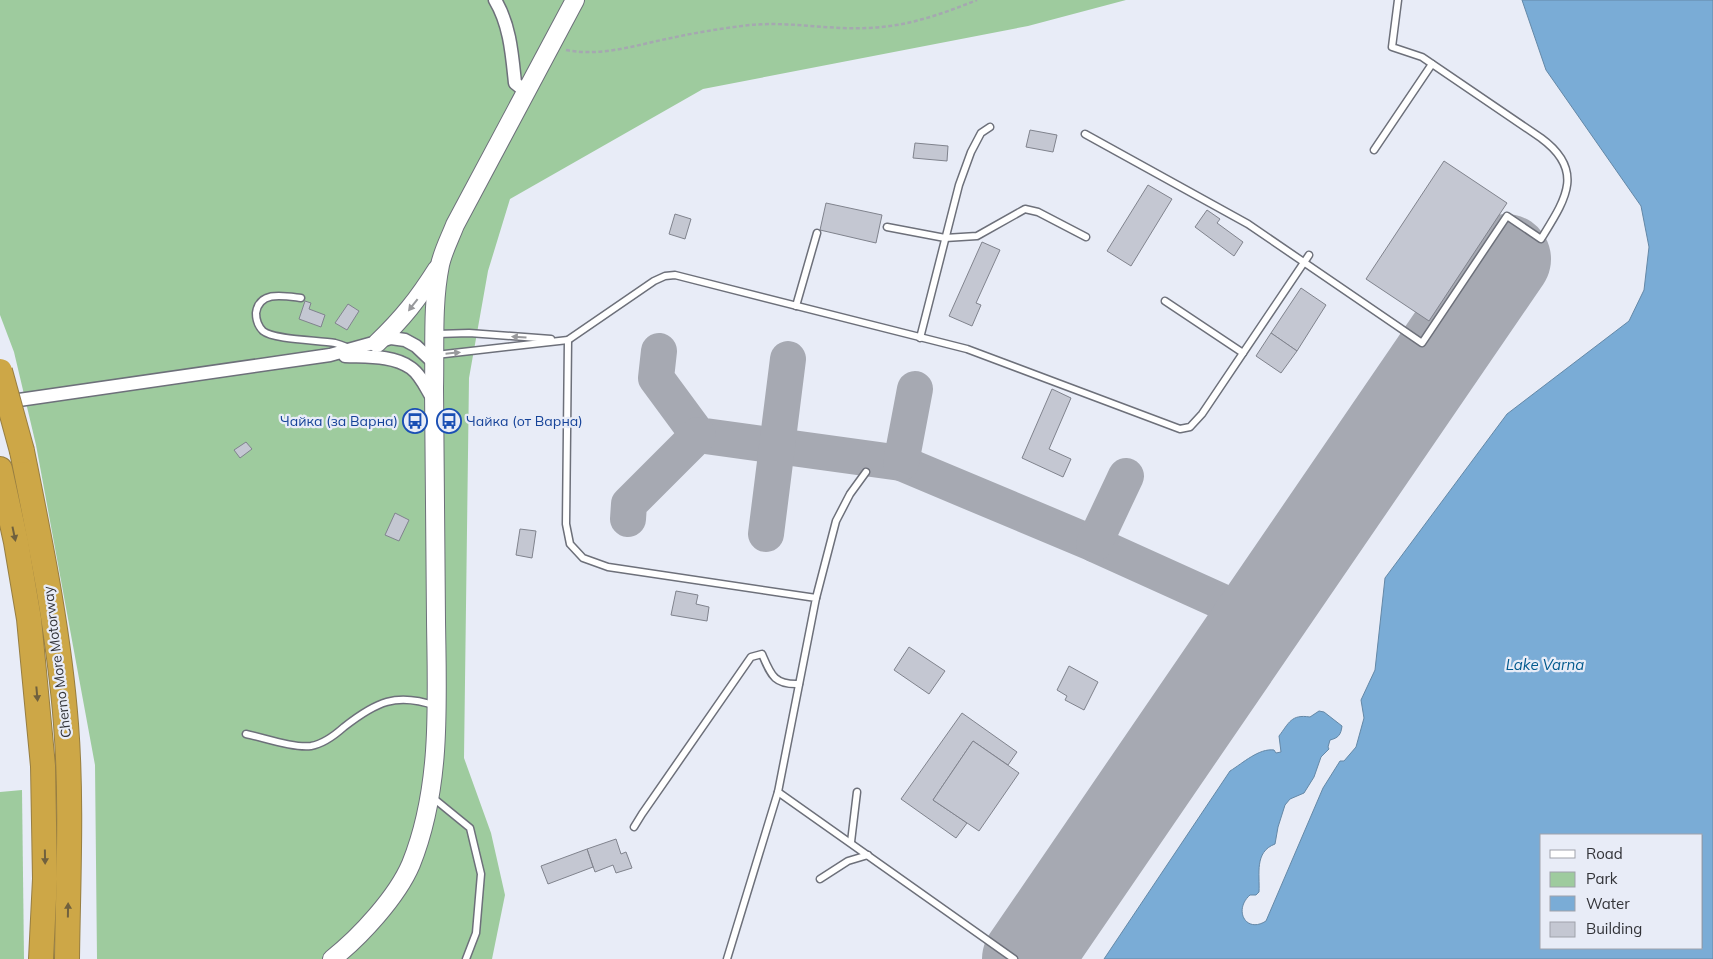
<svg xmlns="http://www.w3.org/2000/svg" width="1713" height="959" font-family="Mulish,sans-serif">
<rect width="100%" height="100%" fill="#e8ecf7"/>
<g fill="#9ecb9e">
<path d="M0,0H1126L1028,26L703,89L510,199L488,271L469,378L464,758L491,833L505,895L492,959H97L95,765L36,445L14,352L0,315Z"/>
<path d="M22,790L24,959H0V792Z"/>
</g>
<path fill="#7aacd6" stroke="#6488a7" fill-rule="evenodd" d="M1522,0H1713V959H1104L1230,771C1243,763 1259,748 1274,750L1276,753L1281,752L1279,736C1289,723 1291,714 1310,717L1319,711L1324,712L1342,726C1341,735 1338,738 1330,740L1328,747L1329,749L1321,757L1314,777L1304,793L1290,799L1285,805L1278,827L1275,844C1254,852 1260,874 1259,892L1256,895H1250C1233,910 1246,934 1266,921L1323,788L1340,761H1344L1356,747L1364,718L1361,700L1375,670L1385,578L1507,414L1629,321L1644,290L1649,247L1641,206L1546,70ZM1542,835H1702V948H1542Z"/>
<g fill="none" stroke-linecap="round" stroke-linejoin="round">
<g stroke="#a6a9b2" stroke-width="36">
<path d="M659,351L656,378L698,435L901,463L1094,544L1260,619"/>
<path d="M901,463L915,389"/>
<path d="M628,519L629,504L698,435"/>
<path d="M766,534L788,359"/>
<path d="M1094,544L1126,476"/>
</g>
<path stroke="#a6a9b2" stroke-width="90" d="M1027,959L1506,259"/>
</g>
<g fill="#c4c7d2" stroke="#80838d">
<path d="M1030,130L1057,135L1053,152L1026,147Z"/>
<path d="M915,143L948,146L947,161L913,158Z"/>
<path d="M1444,161L1507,203L1429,321L1366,279Z"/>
<path d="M1148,185L1172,199L1131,266L1107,251Z"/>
<path d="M826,203L882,215L876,243L820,230Z"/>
<path d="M1207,210L1220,219L1217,223L1243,242L1234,256L1195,227Z"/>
<path d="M675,214L691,219L685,239L669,234Z"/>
<path d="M982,242L1000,250L976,303L981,305L972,326L949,316Z"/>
<path d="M1301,288L1326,305L1297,351L1271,333Z"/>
<path d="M305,301L311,303L309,309L325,315L321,327L299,319Z"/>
<path d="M348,304L359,311L347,330L335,323Z"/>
<path d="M1271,333L1297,351L1281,373L1256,356Z"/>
<path d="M1052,389L1071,398L1049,449L1071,459L1063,477L1022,458Z"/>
<path d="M246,442L252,449L240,458L234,450Z"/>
<path d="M395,513L409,520L399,541L385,535Z"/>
<path d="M520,529L536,531L532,558L516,555Z"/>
<path d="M676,591L698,595L696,604L709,607L707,621L671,615Z"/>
<path d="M909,647L945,671L929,694L894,670Z"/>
<path d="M1069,666L1098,682L1084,710L1065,700L1067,696L1057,690Z"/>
<path d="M962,713L1017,752L1008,765L973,741L933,800L967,823L956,838L901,799Z"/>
<path d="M973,741L1019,773L979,831L933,800Z"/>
<path d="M616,839L621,854L626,852L632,868L616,873L613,865L595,872L587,849Z"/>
<path d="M587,849L593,867L548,884L541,866Z"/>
</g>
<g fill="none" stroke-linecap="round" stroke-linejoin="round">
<defs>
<g id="lane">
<path d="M1085,134L1248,224L1422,343L1507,216L1541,239C1565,200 1586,171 1541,138L1422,57L1392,47L1398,0"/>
<path d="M1374,150L1432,64"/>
<path d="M887,227L945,238L977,236L1025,209L1038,212L1086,237"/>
<path d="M301,298C285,296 259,290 256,313C256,320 258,326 263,331C274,340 318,340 335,343C339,344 344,346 349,348"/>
<path d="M1165,301L1243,353"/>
<path d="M796,306L817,233"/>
<path d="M437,334L469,333L551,339"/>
<path d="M920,338L959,185L971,152L981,133L990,127"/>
<path d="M568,340L566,524L570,544L583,558L608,567L816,598L778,792L1014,959"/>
<path d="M436,355L568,340L654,281L665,276L675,275L967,349L1180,429L1190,427L1202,414L1309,255"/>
<path d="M816,598L836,521L850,494L866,472"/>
<path d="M246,734C265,738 293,748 311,746C323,744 335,735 344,727C376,702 396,692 436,706"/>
<path d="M432,797L470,828L481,874L476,933L466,959"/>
<path d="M634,827L642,814L751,657L762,654C771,675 774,685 799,684"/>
<path d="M851,842L857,792"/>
<path d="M820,879L848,861L868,855"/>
<path d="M727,959L778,792"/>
</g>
<g id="street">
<path d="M495,0C510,25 512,54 515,83L525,91"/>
<path d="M345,356C367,357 393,355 411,368C421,375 427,390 434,401"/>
<path d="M5,402L330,355L391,338L405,340L416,346L435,364"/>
</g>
<g id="secondary">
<path d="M377,343C403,318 418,299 437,269"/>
<path d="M332,959C360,937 397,897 411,864C442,787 437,702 436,620C436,543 434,465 434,388C435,348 432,304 440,265C443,251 450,238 455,225L575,0"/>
</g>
<g id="highway">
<path d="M22,451C40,541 59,632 66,724C72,802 68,881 67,959"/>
<path d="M0,469L16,542L29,619L43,766L45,879L41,959"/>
</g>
</defs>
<use href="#lane" stroke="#6d707a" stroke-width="9"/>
<use href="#street" stroke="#6d707a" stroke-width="15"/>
<use href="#secondary" stroke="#6d707a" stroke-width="20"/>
<use href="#highway" stroke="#977e42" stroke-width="26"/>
<path stroke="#a5a8b0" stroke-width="2.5" stroke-dasharray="4 2.5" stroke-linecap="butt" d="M566,50C602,57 636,45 671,38C694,33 718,29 742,26C784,20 825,30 867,28C906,27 942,14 977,0"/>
<use href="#lane" stroke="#fff" stroke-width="6"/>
<use href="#street" stroke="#fff" stroke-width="12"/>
<use href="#secondary" stroke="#fff" stroke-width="18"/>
<use href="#highway" stroke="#cda747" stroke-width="24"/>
<defs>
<path id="highway-bridge" d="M0,371L22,451"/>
</defs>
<use href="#highway-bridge" stroke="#977e42" stroke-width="26" stroke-linecap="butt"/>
<use href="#highway-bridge" stroke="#cda747" stroke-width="24"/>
</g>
<defs><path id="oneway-solid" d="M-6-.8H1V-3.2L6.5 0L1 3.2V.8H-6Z" transform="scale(1.25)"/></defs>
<g fill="#98999c">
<use href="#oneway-solid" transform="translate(413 305) rotate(128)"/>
<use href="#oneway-solid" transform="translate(519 337) rotate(-176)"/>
<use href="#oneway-solid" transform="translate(453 353) rotate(-6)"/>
</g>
<g fill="#70613e">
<use href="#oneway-solid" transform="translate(14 534) rotate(78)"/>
<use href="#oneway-solid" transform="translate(37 694) rotate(85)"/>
<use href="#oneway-solid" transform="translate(45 857) rotate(89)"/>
<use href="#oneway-solid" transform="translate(68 910) rotate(-89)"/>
</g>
<defs>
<symbol id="bus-ring" viewBox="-11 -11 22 22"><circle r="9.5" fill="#e8ecf7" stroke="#1a4fb4" stroke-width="1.5"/><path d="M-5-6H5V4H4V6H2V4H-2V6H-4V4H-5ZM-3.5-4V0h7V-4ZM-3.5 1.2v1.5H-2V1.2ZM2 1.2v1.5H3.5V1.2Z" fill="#1a4fb4"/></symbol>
</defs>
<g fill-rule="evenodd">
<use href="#bus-ring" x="401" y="407" width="28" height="28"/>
<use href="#bus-ring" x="435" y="407" width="28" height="28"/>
</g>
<g text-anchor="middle" stroke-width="4.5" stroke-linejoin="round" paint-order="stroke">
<g font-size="14" fill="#164399" stroke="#e8ecf7" text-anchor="end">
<text x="398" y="426">Чайка (за Варна)</text>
<text x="466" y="426" text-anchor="start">Чайка (от Варна)</text>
</g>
<g font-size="14" fill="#323338" stroke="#e8ecf7">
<text transform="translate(57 662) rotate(-97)" y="5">Cherno More Motorway</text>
</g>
<g font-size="15" font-style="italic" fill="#035a8e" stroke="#e8ecf7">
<text x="1545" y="670">Lake Varna</text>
</g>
</g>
<rect x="1540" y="834" width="162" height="115" fill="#e8ecf7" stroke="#9fa2ab"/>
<rect x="1550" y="850" width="25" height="8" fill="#ffffff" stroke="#9fa2ab"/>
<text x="1586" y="859" font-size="15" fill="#323338">Road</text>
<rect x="1550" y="872" width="25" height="15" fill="#9ecb9e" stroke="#9fa2ab"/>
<text x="1586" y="884" font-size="15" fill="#323338">Park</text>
<rect x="1550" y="896" width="25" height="15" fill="#7aacd6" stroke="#9fa2ab"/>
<text x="1586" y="909" font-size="15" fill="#323338">Water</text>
<rect x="1550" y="922" width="25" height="15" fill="#c4c7d2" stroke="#9fa2ab"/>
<text x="1586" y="934" font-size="15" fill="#323338">Building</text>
</svg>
